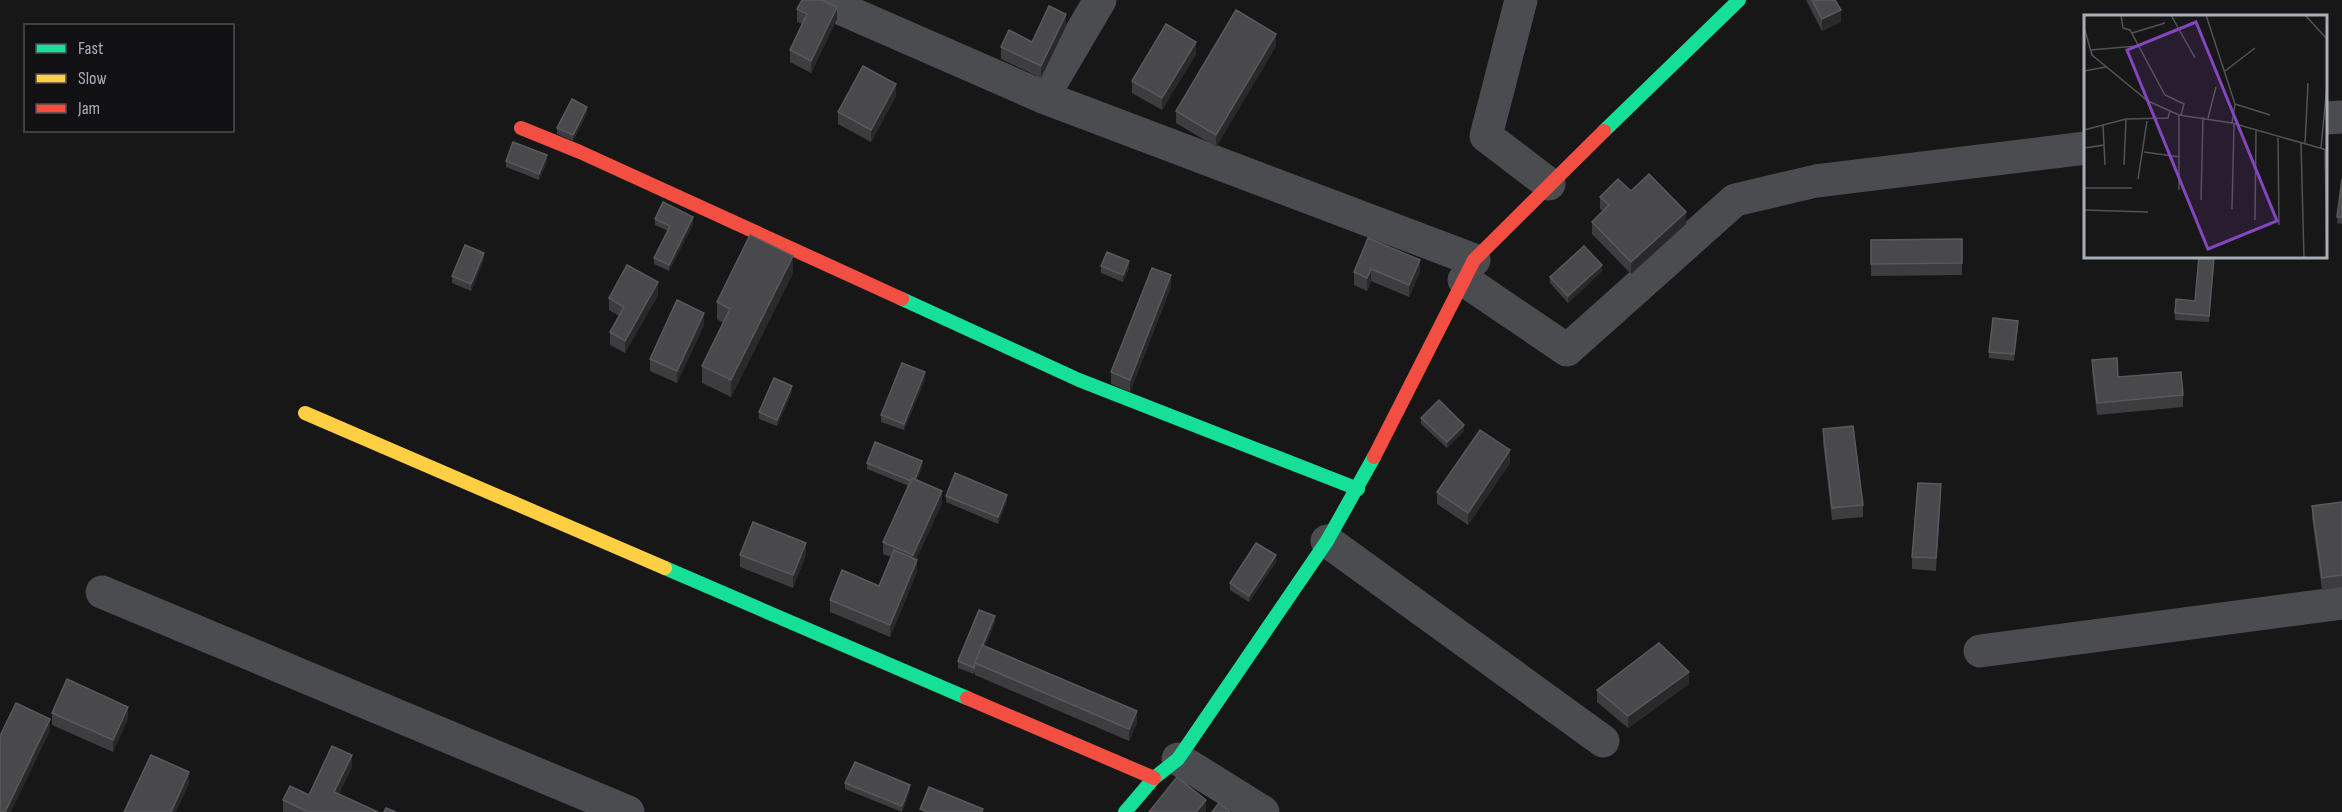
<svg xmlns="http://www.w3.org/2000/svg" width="2342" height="812" font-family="'Sofia Sans Condensed',sans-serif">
<rect width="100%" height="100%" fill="#171717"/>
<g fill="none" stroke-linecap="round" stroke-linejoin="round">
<g stroke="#4b4c50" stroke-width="33">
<path d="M821,0L1043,97L1474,260"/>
<path d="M1521,0L1486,136L1549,184"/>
<path d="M1043,97L1100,0"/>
<path d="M2326,118L2342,117"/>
<path d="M1464,280L1567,350L1735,200L1816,181L2086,148"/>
<path d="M1327,541L1603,741"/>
<path d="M102,592L628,812"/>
<path d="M1980,651L2342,603"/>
<path d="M1178,759L1263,812"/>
</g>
<g stroke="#16e098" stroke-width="14">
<path d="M1604,131L1739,0"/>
<path d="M902,299L1079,380L1358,489"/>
<path d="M665,568L967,698"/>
<path d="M1125,812L1154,778L1178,759L1327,541L1374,457"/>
</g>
<path stroke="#ffcf43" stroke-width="14" d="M305,413L665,568"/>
<g stroke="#f24e42" stroke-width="14">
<path d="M521,128L580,152L902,299"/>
<path d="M1374,457L1474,260L1604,131"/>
<path d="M967,698L1154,778"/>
</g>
</g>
<g fill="#3d3d3f">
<path d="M1806,0H1835L1841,22L1822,31Z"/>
<path d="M797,9L837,19L811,73L790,62V50L802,24L797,22Z"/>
<path d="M1066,26L1041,78L1001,59V47L1032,42Z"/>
<path d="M1276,46L1216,147L1176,123V111Z"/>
<path d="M1196,54L1162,110L1132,93V81Z"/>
<path d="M896,96L871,142L838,124V112Z"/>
<path d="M587,113L573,141L557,134V128Z"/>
<path d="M506,161L547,162L539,180L506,167Z"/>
<path d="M2342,179V224L2337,223Z"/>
<path d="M1631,191L1686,224L1631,274L1592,234V222L1603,211L1600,209V197Z"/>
<path d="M655,219L693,224L669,271L654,264V258L668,231L655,225Z"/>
<path d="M1368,238L1420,272L1409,297L1371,281L1367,291L1354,285V272Z"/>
<path d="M1962,239V275L1871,276V240Z"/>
<path d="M484,259L471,291L452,283V276Z"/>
<path d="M2214,264L2209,322L2175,320V313L2195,301Z"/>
<path d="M1101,266L1129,268L1123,282L1101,273Z"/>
<path d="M1602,271L1568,303L1550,283V277Z"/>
<path d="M793,273L731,397L702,383V366L723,323L717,319V302Z"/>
<path d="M1171,287L1130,392L1111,384V372Z"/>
<path d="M658,295L625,353L610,345V332L619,316L609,310V298Z"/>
<path d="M704,325L677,383L650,371V359Z"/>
<path d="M2018,327L2014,361L1989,358V352Z"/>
<path d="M2092,360L2118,377L2183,395V407L2097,415L2092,372Z"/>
<path d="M925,379L904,430L881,422V415Z"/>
<path d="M792,392L777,426L759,419V412Z"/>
<path d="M1421,418L1464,431L1447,448L1421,424Z"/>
<path d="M1823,429L1863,505V517L1832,520L1823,442Z"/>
<path d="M867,463L922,467L917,480L942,503L916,560L917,572L890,637L830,612V600L879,586L891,557L883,554V542L909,486L867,469Z"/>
<path d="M1510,463L1468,525L1437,504V492Z"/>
<path d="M946,496L1007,501L998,524L946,502Z"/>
<path d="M1941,496L1936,571L1912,569V557Z"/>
<path d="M2342,502V587L2322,590L2312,518V506Z"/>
<path d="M740,555H806L793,588L740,567Z"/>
<path d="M1276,562L1249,602L1230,590V583Z"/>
<path d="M995,622L985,646L1137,723L1129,741L975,675V672L974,674L958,668V661Z"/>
<path d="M1689,684L1628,728L1597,702V690Z"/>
<path d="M52,713L128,719L113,752L52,725Z"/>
<path d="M352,767L339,794L378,812H283V800L309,795Z"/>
<path d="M845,783L910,791L902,812L845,789Z"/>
</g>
<g fill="#29292a">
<path d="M837,7V19L811,73V61Z"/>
<path d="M1841,10V22L1822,31V19Z"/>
<path d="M1066,14V26L1041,78V66Z"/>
<path d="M1276,34V46L1216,147V135Z"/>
<path d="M1196,42V54L1162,110V98Z"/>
<path d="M896,84V96L871,142V130Z"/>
<path d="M587,107V113L573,141V135Z"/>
<path d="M547,155V162L539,180V174Z"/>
<path d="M1686,212V224L1631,274V262Z"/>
<path d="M693,217V224L669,271V265Z"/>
<path d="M484,253V259L471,291V284Z"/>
<path d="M793,256V273L731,397V380Z"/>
<path d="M1420,260V272L1409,297V285Z"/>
<path d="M1129,261V268L1123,282V275Z"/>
<path d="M1602,265V271L1568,303V296Z"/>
<path d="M1371,269V281L1367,291V278Z"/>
<path d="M1171,275V287L1130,392V380Z"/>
<path d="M658,282V295L625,353V341Z"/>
<path d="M704,313V325L677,383V371Z"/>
<path d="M2018,321V327L2014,361V354Z"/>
<path d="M925,372V379L904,430V424Z"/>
<path d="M792,386V392L777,426V420Z"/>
<path d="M1464,425V431L1447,448V442Z"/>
<path d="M1510,450V463L1468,525V513Z"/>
<path d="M922,461V467L914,488V482Z"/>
<path d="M1941,484V496L1936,571V558Z"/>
<path d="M942,491V503L913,567V555Z"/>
<path d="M1007,495V501L998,524V517Z"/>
<path d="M806,543V555L793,588V575Z"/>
<path d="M1276,555V562L1249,602V596Z"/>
<path d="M917,560V572L890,637V625Z"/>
<path d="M995,616V622L978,664L976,663Z"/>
<path d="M1689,672V684L1628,728V716Z"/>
<path d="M128,707V719L113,752V740Z"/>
<path d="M1137,711V723L1129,741V729Z"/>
<path d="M50,719V731L11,812H5Z"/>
<path d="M352,755V767L334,804V792Z"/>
<path d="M189,772V784L176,812H171Z"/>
<path d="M910,785V791L902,812V806Z"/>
<path d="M1206,800V812H1196Z"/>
</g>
<g fill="#49494c" stroke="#58595d" stroke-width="1.5">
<path d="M802,0H822L837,7L811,61L790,50L807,14L797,9Z"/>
<path d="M1812,0H1835L1841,10L1822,19Z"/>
<path d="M1049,6L1066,14L1041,66L1001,47L1009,30L1032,42Z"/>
<path d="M1236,10L1276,34L1216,135L1176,111Z"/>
<path d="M1166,24L1196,42L1162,98L1132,81Z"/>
<path d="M863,66L896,84L871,130L838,112Z"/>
<path d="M572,99L587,107L573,135L557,128Z"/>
<path d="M513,142L547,155L539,174L506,161Z"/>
<path d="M1649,174L1686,212L1631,262L1592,222L1609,205L1600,197L1618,179L1631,191Z"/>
<path d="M2342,179V217H2337Z"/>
<path d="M663,202L693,217L669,265L654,258L670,226L655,219Z"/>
<path d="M750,235L793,256L731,380L702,366L730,309L717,302Z"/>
<path d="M1368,238L1420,260L1409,285L1371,269L1367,278L1354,272Z"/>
<path d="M1962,239V263L1871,264V240Z"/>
<path d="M465,245L484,253L471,284L452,276Z"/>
<path d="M1584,246L1602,265L1568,296L1550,277Z"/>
<path d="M1107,252L1129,261L1123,275L1101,266Z"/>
<path d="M2199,256L2214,257L2209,316L2175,313L2176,299L2195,301Z"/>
<path d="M627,265L658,282L625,341L610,332L624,307L609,298Z"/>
<path d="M1152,268L1171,275L1130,380L1111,372Z"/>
<path d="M677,300L704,313L677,371L650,359Z"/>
<path d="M1993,318L2018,321L2014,354L1989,352Z"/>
<path d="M2117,358L2118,377L2181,372L2183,395L2097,403L2092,360Z"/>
<path d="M902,363L925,372L904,424L881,415Z"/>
<path d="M774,378L792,386L777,420L759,412Z"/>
<path d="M1439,400L1464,425L1447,442L1421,418Z"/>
<path d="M1853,426L1863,505L1832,508L1823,429Z"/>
<path d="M1480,430L1510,450L1468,513L1437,492Z"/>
<path d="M875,442L922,461L915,479L912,478L911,481L867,463Z"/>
<path d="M955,473L1007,495L998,517L946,496Z"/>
<path d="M912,478L942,491L913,555L883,542Z"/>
<path d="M1918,483L1941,484L1936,558L1912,557Z"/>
<path d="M2342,502V575L2322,578L2312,506Z"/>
<path d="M753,522L806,543L793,575L740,555Z"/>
<path d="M1256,543L1276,555L1249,596L1230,583Z"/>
<path d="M894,550L917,560L890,625L830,600L842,570L879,586Z"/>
<path d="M979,610L995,616L975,663L974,668L958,661Z"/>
<path d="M1659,643L1689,672L1628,716L1597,690Z"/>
<path d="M982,645L1137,711L1129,729L975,663Z"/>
<path d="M67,679L128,707L113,740L52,713Z"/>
<path d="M16,703L50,719L5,812H0V736Z"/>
<path d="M332,746L352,755L334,792L378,812H308L283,800L290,786L309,795Z"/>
<path d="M151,755L189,772L171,812H124Z"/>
<path d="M855,762L910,785L902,806L845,783Z"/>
<path d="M1177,777L1206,800L1196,812H1149Z"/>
<path d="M929,787L983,809L982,812H927L920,809Z"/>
<path d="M1219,803L1230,812H1212Z"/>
<path d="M386,808L396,812H384Z"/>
</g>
<g transform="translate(2084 15)">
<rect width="243" height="243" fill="#171717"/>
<path fill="none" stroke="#515357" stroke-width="1.5" d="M37,0L39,13L46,15L81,80L100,89L97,100M87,0L111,43M122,0L151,89L148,108M221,0L243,24M0,12L8,40L64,86L95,100L148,108L243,135M48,18L81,8M6,35L53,31M0,56L22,52M141,56L171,33M151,89L186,100M95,100V175M124,103L132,72M0,115L42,104L84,103L86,96M194,123L195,210M217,128L220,243M221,129L224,68M20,130L21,150M0,133L20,130L19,110M237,133L243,70M241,135L243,243M60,137L96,142M40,150L42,104M54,164L63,106M0,173H48M117,185L119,102M148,194L150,109M0,195L64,197M171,205L172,116"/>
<path fill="#8446be" fill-opacity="0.15" stroke="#8446be" stroke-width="3" d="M112,7L193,206L124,234L43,35Z"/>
<rect width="243" height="243" fill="none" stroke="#a8adb8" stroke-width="3"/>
</g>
<rect x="24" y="24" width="210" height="108" fill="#111113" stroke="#4d4f55" stroke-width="1.5"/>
<rect x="36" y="44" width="30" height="9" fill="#16e098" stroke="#4d4f55" stroke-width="1.5"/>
<text x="78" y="54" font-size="18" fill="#a8adb8">Fast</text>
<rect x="36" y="74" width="30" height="9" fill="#ffcf43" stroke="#4d4f55" stroke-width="1.5"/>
<text x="78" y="84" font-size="18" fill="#a8adb8">Slow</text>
<rect x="36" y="104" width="30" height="9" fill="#f24e42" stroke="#4d4f55" stroke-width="1.5"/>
<text x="78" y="114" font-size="18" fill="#a8adb8">Jam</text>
</svg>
